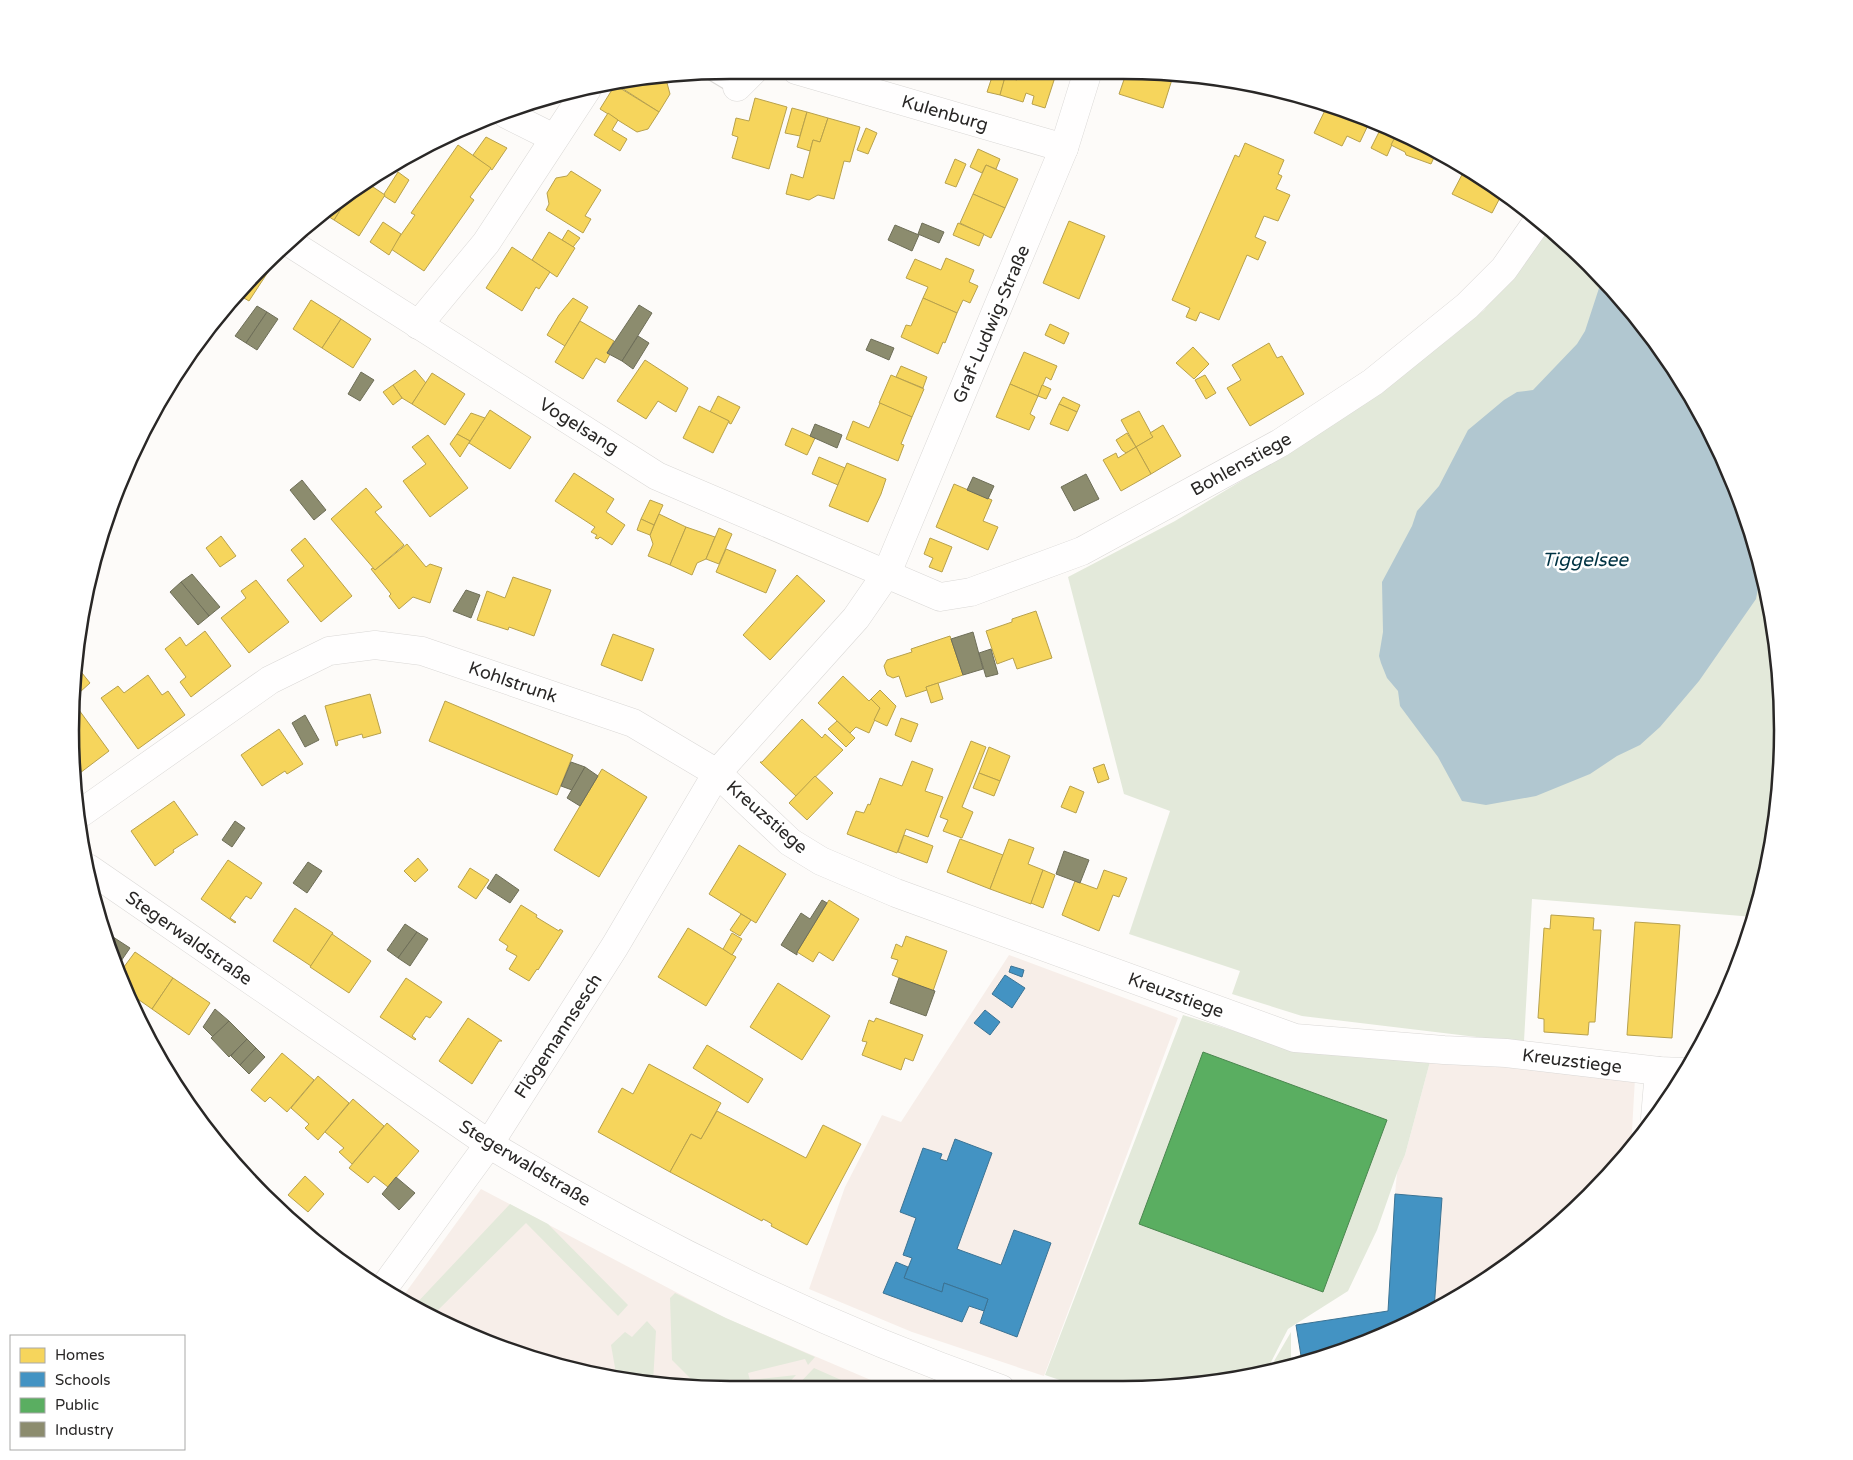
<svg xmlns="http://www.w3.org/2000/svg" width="1853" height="1460" font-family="'Varela Round',sans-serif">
<rect width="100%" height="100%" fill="#fdfbf9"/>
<g fill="#f7eee9">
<path d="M1009,955L1178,1018L1044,1376L912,1332L809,1289L845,1187L882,1115L901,1122Z"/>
<path d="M1431,1058L1443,1061L1635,1078L1631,1148L1558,1226L1453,1301L1434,1310L1441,1198L1395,1194L1397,1173L1405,1155Z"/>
<path d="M481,1189L725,1318L892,1389L730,1390L602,1377L477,1340L401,1299Z"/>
</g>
<g fill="#e3e9da">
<path d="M1547,227L1619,295L1694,400L1748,518L1777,644L1782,773L1761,901L1754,917L1532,899L1524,1041H1510L1302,1016L1232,994L1240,971L1129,934L1170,811L1124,794L1068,577L1175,521L1312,438L1449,339L1484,310Z"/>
<path d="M1183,1015L1292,1049L1431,1058L1405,1155L1397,1173L1377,1230L1348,1291L1288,1329L1268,1368L1166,1389H1086L1045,1375Z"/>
<path d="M510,1204L548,1224L628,1305L618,1316L526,1223L432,1316L414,1306Z"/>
<path d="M675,1293L726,1318L815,1357L808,1365L805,1359L748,1373L750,1380L796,1375L782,1390H730L711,1388L705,1380H699L695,1383L672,1360L670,1298Z"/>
<path d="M647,1321L656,1331L653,1382L636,1381V1374L627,1375L626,1380L617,1379L611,1345L625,1332L632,1337Z"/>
<path d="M1291,1332V1364L1270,1368Z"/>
<path d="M814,1368L857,1387L864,1390H835L826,1381L817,1390H793Z"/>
</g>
<path fill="#b1c7d0" d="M1602,279L1619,295L1694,400L1748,518L1761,573L1756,599L1699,681L1660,727L1640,745L1617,756L1590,774L1536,796L1486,805L1462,801L1438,757L1400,706L1398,691L1387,678L1381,663L1379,656L1383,632L1382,582L1412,526L1417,511L1439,486L1468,430L1504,400L1517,392L1533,390L1577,344L1585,331Z"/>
<g fill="#f6d55c" stroke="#b8a14c">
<path d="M994,71H1007L1000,95L987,92Z"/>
<path d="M1019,71H1057L1045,108L1032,104L1034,96L1026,93L1023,102L1000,95L1005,77L1017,80Z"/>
<path d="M1127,71H1166L1174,73L1163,108L1119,94Z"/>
<path d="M662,79L667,83L670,94L659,112L617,85Z"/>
<path d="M615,85L659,112L648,129L637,132L600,109Z"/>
<path d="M755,98L787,107L769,169L732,158L738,137L732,135L736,118L749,121Z"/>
<path d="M1328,104L1335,105L1370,121L1360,142L1347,136L1342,146L1314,133Z"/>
<path d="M792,108L807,112L800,136L785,133Z"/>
<path d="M807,112L828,118L820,142L813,140L810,151L797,147Z"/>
<path d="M608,113L618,120L612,130L627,139L620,151L594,135Z"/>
<path d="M828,118L860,127L850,162L844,161L834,199L818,195L809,200L786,194L791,174L803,178L813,140L820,142Z"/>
<path d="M1382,126L1397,133L1387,156L1371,148Z"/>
<path d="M866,128L877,133L868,154L857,150Z"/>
<path d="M1397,133L1437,151L1431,164L1406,155L1405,152L1391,145Z"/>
<path d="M486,137L507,148L492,170L473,155Z"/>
<path d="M1245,143L1284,160L1278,174L1282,176L1276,189L1290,195L1278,221L1264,216L1255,237L1266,242L1258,260L1247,255L1219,320L1200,312L1196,321L1186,317L1190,308L1172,300L1235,155L1239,157Z"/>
<path d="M458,145L491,168L470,197L474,200L424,271L391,249L415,215L411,213Z"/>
<path d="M978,149L1000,159L996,169L986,165L982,173L970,167Z"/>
<path d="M955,159L966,164L956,187L945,183Z"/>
<path d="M986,165L1018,179L1005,208L973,194Z"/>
<path d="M1466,167L1503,192L1492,213L1452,194Z"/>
<path d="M571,171L601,190L585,216L591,219L583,233L546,210L549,204L547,193L556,178L567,176Z"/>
<path d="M398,172L409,180L395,203L384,196V194Z"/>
<path d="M367,183L385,195L359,236L334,220L347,199Z"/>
<path d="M973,194L1005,208L991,238L960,223Z"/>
<path d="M347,199L334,220L326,215Z"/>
<path d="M1069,221L1105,236L1079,299L1043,283Z"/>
<path d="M383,222L401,234L389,255L370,242Z"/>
<path d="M958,223L984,234L979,246L953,235Z"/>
<path d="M568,230L580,238L573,247L562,240Z"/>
<path d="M549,232L575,248L557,277L532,260Z"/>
<path d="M512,247L550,272L539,289L536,287L522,311L486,288Z"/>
<path d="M946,258L974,270L969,282L978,286L970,303L963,300L957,313L923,298L928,287L906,278L915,259L941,270Z"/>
<path d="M260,268L268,272L249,301L239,295Z"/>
<path d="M573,298L588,307L565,346L547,335L559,315Z"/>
<path d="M923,298L957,313L945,343L943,342L938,354L901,337L906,325L911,326Z"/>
<path d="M311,300L341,319L322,348L293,329Z"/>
<path d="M341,319L371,339L353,368L322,348Z"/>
<path d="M580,321L614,341L607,353L610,354L605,363L596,358L583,379L555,362Z"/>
<path d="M1050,324L1069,333L1064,344L1045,335Z"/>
<path d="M1269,343L1277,358L1282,356L1304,394L1250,426L1227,388L1241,380L1232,365Z"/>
<path d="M1193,347L1209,364L1194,379L1176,363Z"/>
<path d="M1024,352L1057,366L1051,380L1046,377L1038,396L1010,384Z"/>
<path d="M645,360L688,388L676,412L658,401L646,419L617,401Z"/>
<path d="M901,366L927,377L923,388L896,377Z"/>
<path d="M415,370L426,383L412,404L402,398L393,385Z"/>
<path d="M432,373L465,394L445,425L412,404Z"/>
<path d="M891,375L924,389L912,417L879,403Z"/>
<path d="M1205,375L1216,393L1206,399L1195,380Z"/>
<path d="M1010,384L1038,396L1030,414L1035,417L1029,430L996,417Z"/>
<path d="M393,385L402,398L393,405L383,392Z"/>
<path d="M1042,385L1051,389L1046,399L1038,396Z"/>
<path d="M718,396L740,407L731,424L729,423V421L710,412Z"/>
<path d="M1063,397L1080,405L1077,412L1059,404Z"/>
<path d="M880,403L912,417L901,444L904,445L898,461L846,439L853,421L869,428Z"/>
<path d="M1059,404L1077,412L1068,431L1050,424Z"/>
<path d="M699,406L729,421L713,453L683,438Z"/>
<path d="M490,410L531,437L510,469L469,443Z"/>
<path d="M1139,411L1153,437L1136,447L1121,420Z"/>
<path d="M471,413L485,418L470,441L457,434Z"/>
<path d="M1163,425L1181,456L1151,474L1136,447L1153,437L1150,433Z"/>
<path d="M792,428L815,438L807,455L785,445Z"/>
<path d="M1127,433L1136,447L1126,453L1122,450L1116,440Z"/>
<path d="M457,434L470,441L460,457L450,444Z"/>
<path d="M428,435L468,488L430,517L403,481L426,464L412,447Z"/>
<path d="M1136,447L1151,474L1121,491L1103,460L1116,453L1118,458Z"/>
<path d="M819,457L845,468L838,485L812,474Z"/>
<path d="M847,463L886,479L881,494L868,522L829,506Z"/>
<path d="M574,473L614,499L606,512L625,525L612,545L600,537L598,539L595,538L597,535L591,532L595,527L555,501Z"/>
<path d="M954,484L992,500L983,521L998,527L988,550L936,527Z"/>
<path d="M366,488L382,507L375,512L404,545L375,570L331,519Z"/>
<path d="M650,500L663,505L654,525L641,519Z"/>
<path d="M659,514L686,527L670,565L648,556L653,544L650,535Z"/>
<path d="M641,519L654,525L650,535L637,530Z"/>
<path d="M686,527L715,537L706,559L697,563L692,575L670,565Z"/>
<path d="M719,528L732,534L719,564L706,559Z"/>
<path d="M221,536L236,556L220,567L206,548Z"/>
<path d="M305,538L352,596L321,622L287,580L304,566L291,550Z"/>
<path d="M930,538L952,547L942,572L929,567L933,558L924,554Z"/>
<path d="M407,544L426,567L430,564L442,568L430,603L413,597L399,609L389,596L391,594L371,569L373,568L375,570Z"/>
<path d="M726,549L776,570L766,593L716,572Z"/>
<path d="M797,575L825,601L770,660L743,635Z"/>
<path d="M513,577L551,590L534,636L509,627L508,630L477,620L487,591L505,598Z"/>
<path d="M256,580L289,622L249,653L221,618L246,598L241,591Z"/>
<path d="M1036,611L1052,658L1017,669L1013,658L997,664L986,631L1012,622V619Z"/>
<path d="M205,631L231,666L191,697L180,682L186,677L165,649L180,637L186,646Z"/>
<path d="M613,634L654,649L642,681L601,665Z"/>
<path d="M950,636L963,675L926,687L927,690L906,697L899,676L893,678L887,675L884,666L887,660L912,652L911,649Z"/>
<path d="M78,668L90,683L80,692L76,687Z"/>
<path d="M148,675L162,695L168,691L185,715L138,749L101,698L118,686L124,693Z"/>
<path d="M843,676L869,701L871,699L880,708L869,733L856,727L850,733L818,703Z"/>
<path d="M938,683L943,699L931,703L926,687Z"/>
<path d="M880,690L896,706L887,726L874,720L880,708L871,699Z"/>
<path d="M370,694L381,733L363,738L362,734L337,741L338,745L336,746L325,706Z"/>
<path d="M445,701L573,755L557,795L429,741Z"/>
<path d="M79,710L109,751L76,776L70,730L72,716Z"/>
<path d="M901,718L918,724L911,742L895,735Z"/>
<path d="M802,719L822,738L825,734L843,750L796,796L760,762H762Z"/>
<path d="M837,721L855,738L846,747L828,729Z"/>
<path d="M279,729L303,764L287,774L285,771L262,786L241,755Z"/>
<path d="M971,741L986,747L962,807L973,812L962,838L943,831L948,820L940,817Z"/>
<path d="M989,747L1010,756L1000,781L979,773Z"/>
<path d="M912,761L933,769L925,791L943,797L928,837L906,829L897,853L847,834L856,811L864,813L868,804L870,805L880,778L902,786Z"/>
<path d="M1104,764L1109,779L1098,783L1093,768Z"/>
<path d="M602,769L647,797L599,877L554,850Z"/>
<path d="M979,773L1000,781L994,796L973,788Z"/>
<path d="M815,776L833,793L807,820L789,803Z"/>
<path d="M1070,786L1084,792L1076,813L1061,807Z"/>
<path d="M174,801L198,835H196L173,850L174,852L155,866L131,831Z"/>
<path d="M904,835L933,846L927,863L898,852Z"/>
<path d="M960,839L1003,855L990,889L947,872Z"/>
<path d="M1009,839L1034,848L1028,864L1043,870L1031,904L990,889Z"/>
<path d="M739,845L786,874L756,923L709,894Z"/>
<path d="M418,858L428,870L415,882L404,871Z"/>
<path d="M228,860L262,883L251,899L246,896L230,918L236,922L235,923L201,899Z"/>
<path d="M470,868L489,880L476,899L458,887Z"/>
<path d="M1043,870L1055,875L1043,908L1031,903Z"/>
<path d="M1104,870L1127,878L1119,897L1113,895L1099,931L1062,915L1075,881L1097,889Z"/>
<path d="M829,900L859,919L833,961L819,952L813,962L797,952Z"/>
<path d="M521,905L537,915L536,917L559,931L560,929L563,931L538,970L537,969L529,981L509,969L517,956L506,950L508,946L499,940Z"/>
<path d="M295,908L333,933L311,966L273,941Z"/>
<path d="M741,914L751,920L740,936L730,930Z"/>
<path d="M1551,915L1594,918L1593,930H1601L1595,1022H1589L1588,1035L1544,1032V1019L1538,1018L1544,928L1550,929Z"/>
<path d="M1635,922L1680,925L1672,1038L1627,1035Z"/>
<path d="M688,928L736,957L706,1006L658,977Z"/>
<path d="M732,933L742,939L732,955L723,949Z"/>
<path d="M332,934L371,961L349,993L310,967Z"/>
<path d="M906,936L947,951L933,991L892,975L898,960L891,958L896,944L902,947Z"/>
<path d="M135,952L173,978L152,1009L132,995L121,971Z"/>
<path d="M173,978L210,1003L189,1035L152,1009Z"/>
<path d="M406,978L442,1002L430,1018L426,1016L412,1036L416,1039L415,1040L380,1017Z"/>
<path d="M778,983L830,1016L802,1060L750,1027Z"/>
<path d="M468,1018L502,1041H499L472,1084L439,1061Z"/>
<path d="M876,1018L923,1035L913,1061L905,1058L901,1070L862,1055L867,1042L862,1041L869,1020L874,1022Z"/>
<path d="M707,1045L763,1079L748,1103L693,1068Z"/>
<path d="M282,1053L314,1080L287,1112L270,1097L265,1102L251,1090Z"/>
<path d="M649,1064L721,1103L701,1139L691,1134L670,1172L598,1132L622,1088L633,1094Z"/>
<path d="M318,1076L349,1103L318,1140L305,1128L309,1124L291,1108Z"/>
<path d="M353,1099L384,1126L352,1164L339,1152L344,1148L325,1132Z"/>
<path d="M717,1111L806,1158L823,1125L861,1144L807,1245L771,1226L772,1224L767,1221L763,1219L762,1221L670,1172L691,1134L701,1139Z"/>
<path d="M387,1123L419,1151L388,1187L374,1176L368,1183L349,1168Z"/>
<path d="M305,1176L324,1194L308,1212L288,1195Z"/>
</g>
<g fill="#4393c3" stroke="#3b7394">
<path d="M1011,966L1024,970L1022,977L1009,972Z"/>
<path d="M1005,975L1025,988L1012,1008L992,994Z"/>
<path d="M985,1010L1000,1022L990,1035L974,1023Z"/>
<path d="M955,1139L992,1153L957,1249L1001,1265L1014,1230L1051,1243L1017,1337L980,1323L988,1299L944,1283L942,1292L904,1278L912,1258L903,1255L916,1218L900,1212L923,1148L942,1154L940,1159L947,1161Z"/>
<path d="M1395,1194L1442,1198L1434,1310L1335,1355L1302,1362L1296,1325L1388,1311Z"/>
<path d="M896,1262L908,1267L904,1278L942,1292L944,1283L988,1299L984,1311L969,1306L962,1322L883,1293Z"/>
</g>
<path fill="#5aae61" stroke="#4b864f" d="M1203,1052L1387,1120L1323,1292L1139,1224Z"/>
<g fill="#8c8c6e" stroke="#6e6e58">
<path d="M922,223L944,232L939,243L918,234Z"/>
<path d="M895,225L919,235L912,251L888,240Z"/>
<path d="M639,305L652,313L622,361L607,353Z"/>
<path d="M257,306L267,312L246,343L235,336Z"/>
<path d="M267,312L278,319L257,350L246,343Z"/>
<path d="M638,336L649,343L633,369L622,361Z"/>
<path d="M871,339L894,348L889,360L866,350Z"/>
<path d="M361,372L374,380L360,401L348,394Z"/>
<path d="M815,424L842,435L837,448L810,436Z"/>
<path d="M1086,474L1099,499L1074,511L1061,487Z"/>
<path d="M973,477L994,486L988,499L967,490Z"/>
<path d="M302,480L326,510L314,520L290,490Z"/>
<path d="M192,574L220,607L209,616L181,582Z"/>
<path d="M181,582L209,616L198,625L170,592Z"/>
<path d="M466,590L480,595L471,618L453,611Z"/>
<path d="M973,632L983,669L963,675L951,639Z"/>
<path d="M991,649L998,674L986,677L979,653Z"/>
<path d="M305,715L319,740L305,747L292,723Z"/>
<path d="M571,762L585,767L572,790L561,786Z"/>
<path d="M585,767L598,776L580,806L567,798Z"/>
<path d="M235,821L245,828L232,847L222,840Z"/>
<path d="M1064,851L1089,860L1080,883L1056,874Z"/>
<path d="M308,862L322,871L307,893L293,883Z"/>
<path d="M496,874L519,890L510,903L487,888Z"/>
<path d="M822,900L827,903L797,952V955L781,945L801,913L810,919Z"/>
<path d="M405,924L417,932L398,958L387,950Z"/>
<path d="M417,932L428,939L410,966L398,958Z"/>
<path d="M110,935L130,948L119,964L108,938Z"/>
<path d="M899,978L935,991L926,1016L890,1003Z"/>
<path d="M215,1009L229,1021L213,1037L203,1027Z"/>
<path d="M229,1021L247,1039L229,1057L211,1038Z"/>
<path d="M247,1039L256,1048L240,1065L231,1056Z"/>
<path d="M256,1048L265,1057L249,1074L240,1065Z"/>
<path d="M189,1097L199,1106L194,1110L187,1100Z"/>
<path d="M396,1177L415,1193L399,1210L382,1194Z"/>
</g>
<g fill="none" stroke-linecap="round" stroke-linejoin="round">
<defs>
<path id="service" d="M712,72L737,87"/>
<g id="minor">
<path d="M796,70L1064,148"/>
<path d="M737,87L754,70"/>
<path d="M506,114L554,138"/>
<path d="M290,243L657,476L940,597L971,592L1082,551L1280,443L1373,382L1467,306L1504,269L1539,219"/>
<path d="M418,325L486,243L587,89"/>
<path d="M81,813L270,680L329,651L375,645L422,651L633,723L717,773L790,842L821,861L896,893L1295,1038L1444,1050L1506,1053L1659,1071L1684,1072"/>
<path d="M88,868L489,1144C650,1242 823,1326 1001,1389"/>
<path d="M1655,1118L1659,1071"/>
<path d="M383,1289L489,1144L615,946L717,773L856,618L887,573L1064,148L1088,71"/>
</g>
</defs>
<use href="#service" stroke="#dad8d6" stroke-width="18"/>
<use href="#minor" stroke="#dad8d6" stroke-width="29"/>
<use href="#service" stroke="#fffefe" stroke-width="16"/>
<use href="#minor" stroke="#fffefe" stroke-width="28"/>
</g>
<g text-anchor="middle" stroke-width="5" stroke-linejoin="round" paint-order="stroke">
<g font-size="18" fill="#292726" stroke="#fff">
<text transform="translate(945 113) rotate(16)" y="6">Kulenburg</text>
<text transform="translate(991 324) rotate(-67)" y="6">Graf-Ludwig-Straße</text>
<text transform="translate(579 426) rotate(32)" y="6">Vogelsang</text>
<text transform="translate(1241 464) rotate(-29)" y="6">Bohlenstiege</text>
<text transform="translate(513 682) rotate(19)" y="6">Kohlstrunk</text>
<text transform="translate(767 817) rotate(41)" y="6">Kreuzstiege</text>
<text transform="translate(189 938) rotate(35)" y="6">Stegerwaldstraße</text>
<text transform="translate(1176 995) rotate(20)" y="6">Kreuzstiege</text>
<text transform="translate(558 1036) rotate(-57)" y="6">Flögemannsesch</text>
<text transform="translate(1572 1061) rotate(7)" y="6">Kreuzstiege</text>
<text transform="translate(525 1163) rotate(31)" y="6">Stegerwaldstraße</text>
</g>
<g font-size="19" font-style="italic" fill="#003343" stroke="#fff">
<text x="1585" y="566">Tiggelsee</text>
</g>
</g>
<path d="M0 0H1853V1460H0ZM730 79H1123A651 651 0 0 1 1774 730V730A651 651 0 0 1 1123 1381H730A651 651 0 0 1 79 730V730A651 651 0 0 1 730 79Z" fill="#fff" fill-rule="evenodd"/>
<path fill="none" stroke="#292726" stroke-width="2.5" d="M730 79H1123A651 651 0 0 1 1774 730V730A651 651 0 0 1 1123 1381H730A651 651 0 0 1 79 730V730A651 651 0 0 1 730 79Z"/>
<rect x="10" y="1335" width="175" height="115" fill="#ffffff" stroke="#a9a9a8"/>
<rect x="20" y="1348" width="25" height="15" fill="#f6d55c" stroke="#a9a9a8"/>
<text x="55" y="1360" font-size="15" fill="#292726">Homes</text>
<rect x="20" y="1372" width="25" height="15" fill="#4393c3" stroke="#a9a9a8"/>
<text x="55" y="1385" font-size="15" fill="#292726">Schools</text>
<rect x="20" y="1398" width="25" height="15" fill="#5aae61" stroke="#a9a9a8"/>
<text x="55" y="1410" font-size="15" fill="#292726">Public</text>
<rect x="20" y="1422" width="25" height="15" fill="#8c8c6e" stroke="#a9a9a8"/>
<text x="55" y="1435" font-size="15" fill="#292726">Industry</text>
</svg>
